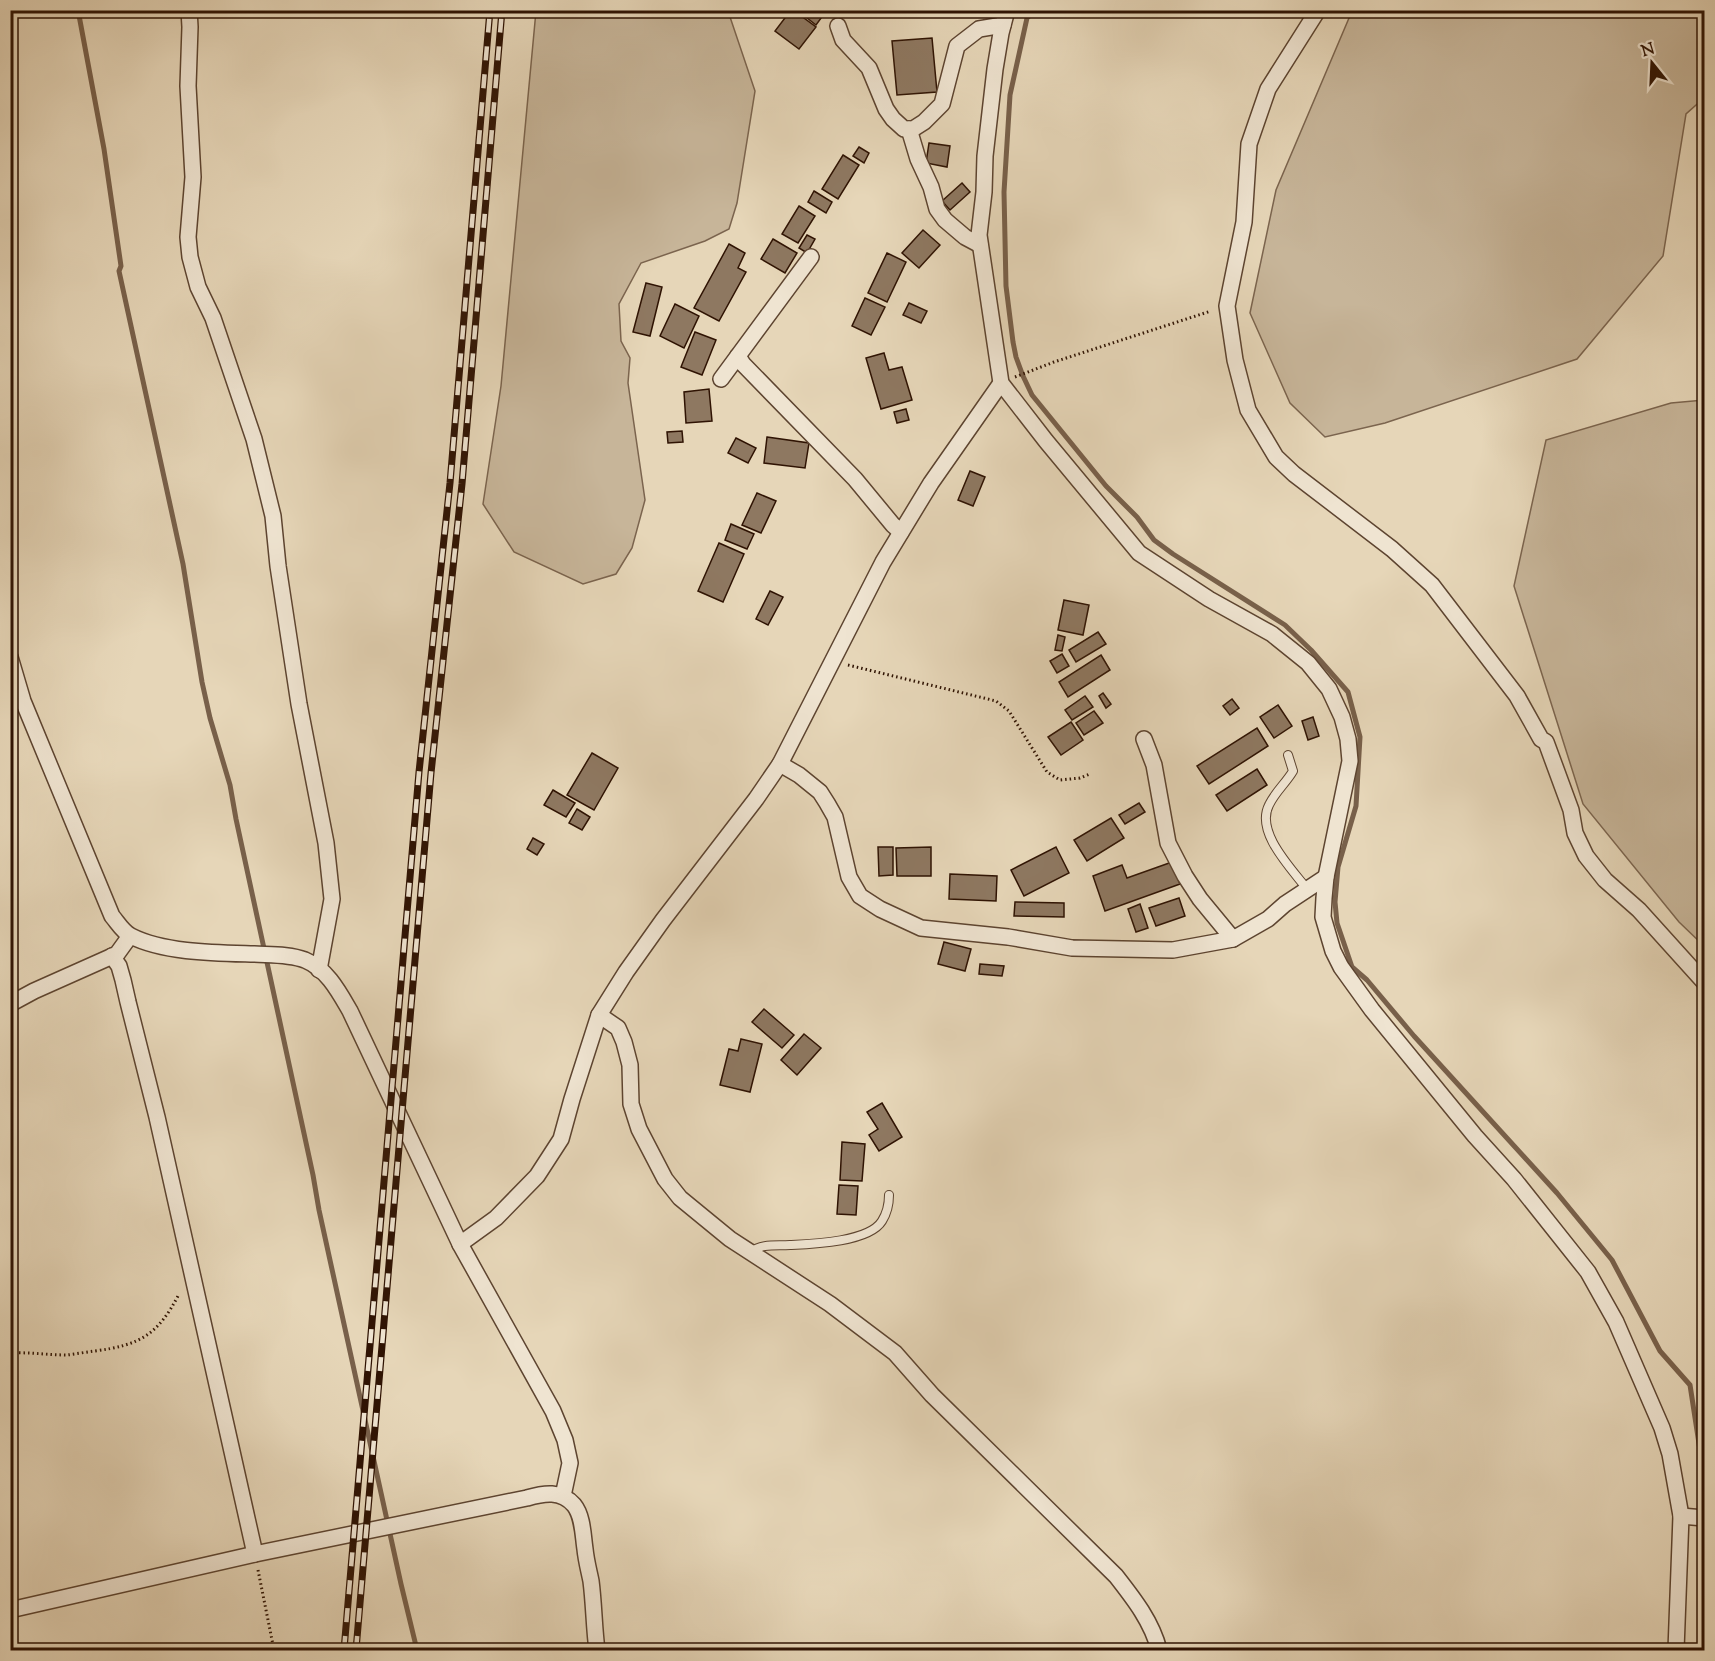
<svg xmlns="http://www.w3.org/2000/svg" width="1715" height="1661" font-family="'Sorts Mill Goudy',serif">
<rect width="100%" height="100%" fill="#e6d6b8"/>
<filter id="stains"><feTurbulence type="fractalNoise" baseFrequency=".00333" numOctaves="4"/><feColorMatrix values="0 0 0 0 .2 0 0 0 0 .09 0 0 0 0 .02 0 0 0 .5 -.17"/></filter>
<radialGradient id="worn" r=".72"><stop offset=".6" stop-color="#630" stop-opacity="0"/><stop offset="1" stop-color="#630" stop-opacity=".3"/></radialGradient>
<g fill="#c7b599" stroke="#7b644e" stroke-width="1.5">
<path d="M536,11H728L755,91L737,203L729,229L705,241L641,263L619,304L621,341L630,358L628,383L645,500L632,548L616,574L583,584L514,552L483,504L501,386Z"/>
<path d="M1352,11H1704V98L1686,114L1663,256L1577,359L1385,423L1325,437L1290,403L1250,313L1276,190Z"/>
<path d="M1704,400V946L1679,922L1583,804L1514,586L1546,440L1671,403Z"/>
</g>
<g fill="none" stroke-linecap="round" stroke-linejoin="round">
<g stroke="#78604a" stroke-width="5">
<path d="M78,10L104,149L121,266L119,271L183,564L202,682L210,718L230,785L236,819L313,1175L319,1210L401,1584L417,1650"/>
<path d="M1036,10L1027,18L1010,95L1004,192L1006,286L1013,342L1016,357L1023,376L1032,395L1106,486L1137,517L1154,540L1173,554L1285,625L1311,650L1348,692L1360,737L1356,806L1338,867L1335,902L1337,923L1352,967L1367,980L1414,1036L1557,1193L1612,1260L1660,1351L1690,1385L1704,1476"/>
</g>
</g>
<g fill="#8e7861" stroke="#2f1303" stroke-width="1.5">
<path d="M791,10H793L816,27L799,49L775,31Z"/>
<path d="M797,10H827L816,25Z"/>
<path d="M932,38L937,92L897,95L892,41Z"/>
<path d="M929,143L950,146L947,167L926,163Z"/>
<path d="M859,147L869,153L864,163L853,156Z"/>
<path d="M843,155L859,165L838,199L822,189Z"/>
<path d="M962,183L970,192L950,210L942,201Z"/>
<path d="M814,191L832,202L826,213L808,202Z"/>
<path d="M799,206L815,216L798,243L782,234Z"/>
<path d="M923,230L940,245L919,268L902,253Z"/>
<path d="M807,235L815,239L807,253L799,248Z"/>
<path d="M773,239L797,253L785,273L761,259Z"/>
<path d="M729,244L745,253L738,268L746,272L719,321L694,308Z"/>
<path d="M887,253L906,262L887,302L868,293Z"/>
<path d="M646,283L662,287L650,336L633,332Z"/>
<path d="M865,298L885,307L871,335L852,326Z"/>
<path d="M909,303L927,311L921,323L903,315Z"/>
<path d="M675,304L699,316L684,348L660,336Z"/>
<path d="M695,332L716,340L702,375L681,367Z"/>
<path d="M884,353L889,370L902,367L912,400L881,409L866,358Z"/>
<path d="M709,389L712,421L686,423L684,392Z"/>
<path d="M906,409L909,420L897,423L894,412Z"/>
<path d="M682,431L683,442L668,443L667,432Z"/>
<path d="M767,437L809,443L805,468L764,463Z"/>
<path d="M736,438L756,448L748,463L728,453Z"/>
<path d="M970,471L985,477L973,506L958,500Z"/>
<path d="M757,493L776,501L761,533L742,525Z"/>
<path d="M731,524L754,534L747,549L725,540Z"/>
<path d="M719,543L744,554L723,602L698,591Z"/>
<path d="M770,591L783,597L768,625L756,619Z"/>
<path d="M1064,600L1089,605L1083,635L1058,630Z"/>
<path d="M1098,632L1106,644L1076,662L1069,650Z"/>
<path d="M1058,635L1065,637L1062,651L1055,650Z"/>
<path d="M1062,654L1069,666L1057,673L1050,661Z"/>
<path d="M1101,655L1110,670L1068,697L1059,682Z"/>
<path d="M1103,693L1111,704L1106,708L1099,696Z"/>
<path d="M1085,696L1093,707L1072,720L1065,710Z"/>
<path d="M1232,699L1239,708L1230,715L1223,706Z"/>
<path d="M1278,705L1292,726L1274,738L1260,717Z"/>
<path d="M1094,711L1103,723L1084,735L1076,723Z"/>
<path d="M1313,717L1319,736L1308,740L1302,721Z"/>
<path d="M1071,722L1083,740L1061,755L1048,737Z"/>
<path d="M1257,728L1268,746L1209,784L1197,766Z"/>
<path d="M592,753L618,768L594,810L567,795Z"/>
<path d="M1257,769L1267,785L1227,811L1216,795Z"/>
<path d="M553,790L575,803L566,817L544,805Z"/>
<path d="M1139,803L1145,812L1125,824L1119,815Z"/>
<path d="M577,809L590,817L582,830L569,823Z"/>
<path d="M1111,818L1124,838L1087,861L1074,840Z"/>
<path d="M533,838L544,844L537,855L527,849Z"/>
<path d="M878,847H893V875L879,876Z"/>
<path d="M931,847V876H897L896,848Z"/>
<path d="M1056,847L1069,873L1024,896L1011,870Z"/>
<path d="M1172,862L1180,884L1105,911L1093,876L1122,865L1127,878Z"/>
<path d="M950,874L997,876L996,901L949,899Z"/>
<path d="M1179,898L1185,916L1156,926L1149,908Z"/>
<path d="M1015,902L1064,903V917L1014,916Z"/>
<path d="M1140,904L1148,928L1136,932L1128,909Z"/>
<path d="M944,942L971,949L965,971L938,964Z"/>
<path d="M980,964L1004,966L1002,976L979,974Z"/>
<path d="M764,1009L794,1035L782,1048L752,1022Z"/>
<path d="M804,1034L821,1048L797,1075L781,1060Z"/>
<path d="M741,1039L762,1044L750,1092L720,1085L729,1049L738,1051Z"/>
<path d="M882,1103L902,1137L879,1151L869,1135L878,1129L867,1112Z"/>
<path d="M842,1142L865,1144L862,1181L840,1180Z"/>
<path d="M839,1185L858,1186L856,1215L837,1214Z"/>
</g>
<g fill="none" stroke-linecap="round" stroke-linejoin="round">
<defs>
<g id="lane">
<path d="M1288,755L1293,771C1286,783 1275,792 1269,805C1255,832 1291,868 1307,889"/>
<path d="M750,1252C763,1243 776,1246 790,1245C813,1244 869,1242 882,1221C887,1213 889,1204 889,1195"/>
</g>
<g id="street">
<path d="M189,10L190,27L188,86L193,177L188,237L190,257L198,287L213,318L254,439L273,516L278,566L299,704L326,843L332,899L319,970"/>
<path d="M1007,10L1001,33L995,69L985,156L984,192L979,235L1001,383L1046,441L1139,553L1209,599L1272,634L1308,663L1329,689L1342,717L1348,739L1350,761L1326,877L1324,898L1323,917L1333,951L1341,967L1372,1010L1475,1136L1514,1179L1588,1272L1616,1322L1662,1428L1670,1454L1681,1516L1676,1650"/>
<path d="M1318,10L1268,89L1249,144L1244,222L1227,306L1235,360L1248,410L1276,457L1294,474L1392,549L1432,585L1517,696L1541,739L1546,742L1571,810L1575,833L1586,856L1605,880L1639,910L1704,982"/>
<path d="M838,26L843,40L869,68L886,109L893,119L904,129H913L924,122L942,104L957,46L979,29L1003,25"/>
<path d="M909,129L918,159L931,187L937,209L945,220L965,237L980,245"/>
<path d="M738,356L743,364L855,479L893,525L901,532"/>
<path d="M721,379L811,257"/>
<path d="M10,657L23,701L112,916C118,923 123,932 131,936C164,953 218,953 254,954C270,955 289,954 305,960C327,969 339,992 350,1011L460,1244L553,1411L565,1440L570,1463L563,1496"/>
<path d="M1144,739L1154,765L1168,843L1185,876L1200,899L1233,939"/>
<path d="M780,764L799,775L820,792L827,803L835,817L849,877L860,896L880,909L921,928L1008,937L1072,948L1173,950L1233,939L1268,919L1285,904L1326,877"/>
<path d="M112,956L119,966L123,980L128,1002L157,1117L255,1554"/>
<path d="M10,1004L34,991L117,954L130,936"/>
<path d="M599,1015L618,1028L624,1042L630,1065L631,1104L639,1129L665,1179L680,1198L730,1239L830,1304L895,1353L932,1395L1116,1576C1134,1599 1152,1622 1159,1650"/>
<path d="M460,1244L496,1218L537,1176L561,1139L572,1099L599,1015L626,972L663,920L756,799L780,764L883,562L931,483L1001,383"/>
<path d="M1681,1516L1704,1518"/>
<path d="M10,1610L255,1554L527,1498C544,1493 561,1490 574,1505C583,1516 583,1536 585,1549C586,1560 589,1571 591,1581C594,1604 594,1628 597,1650"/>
</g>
</defs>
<use href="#lane" stroke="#5d4430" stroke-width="10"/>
<use href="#street" stroke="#5d4430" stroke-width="18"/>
<g stroke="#2f1303" stroke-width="3" stroke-dasharray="1.5 3" stroke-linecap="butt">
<path d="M1015,377L1054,362L1211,311"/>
<path d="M848,665L996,701L1009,711L1047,772L1060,780L1080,778L1090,774"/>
<path d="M10,1353C29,1352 48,1355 67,1355C76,1354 86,1352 95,1351C140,1345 158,1335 179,1294"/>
<path d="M258,1570L274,1650"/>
</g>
<use href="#lane" stroke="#efe4d1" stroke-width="8"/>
<use href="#street" stroke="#efe4d1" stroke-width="15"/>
<defs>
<g id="rail">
<path d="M344,1650L419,772L450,483L490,10"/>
<path d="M356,1650L431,773L462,484L502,10"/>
</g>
</defs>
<use href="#rail" stroke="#2f1303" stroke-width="7"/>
<use href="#rail" stroke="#efe4d1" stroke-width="4.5" stroke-dasharray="14" stroke-linecap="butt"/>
</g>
<rect width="1715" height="1661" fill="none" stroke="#e6d6b8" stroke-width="36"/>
<rect x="12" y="12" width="1691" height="1637" fill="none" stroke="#2f1303" stroke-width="3"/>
<rect x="18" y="18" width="1679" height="1625" fill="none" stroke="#2f1303" stroke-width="1.5"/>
<g transform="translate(1652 63) rotate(342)" stroke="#efe4d1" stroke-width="4.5" paint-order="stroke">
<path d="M0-4.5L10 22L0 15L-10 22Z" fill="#2f1303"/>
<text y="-9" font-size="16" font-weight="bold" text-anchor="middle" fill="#2f1303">N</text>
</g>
<rect width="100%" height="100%" filter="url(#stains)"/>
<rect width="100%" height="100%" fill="url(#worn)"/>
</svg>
